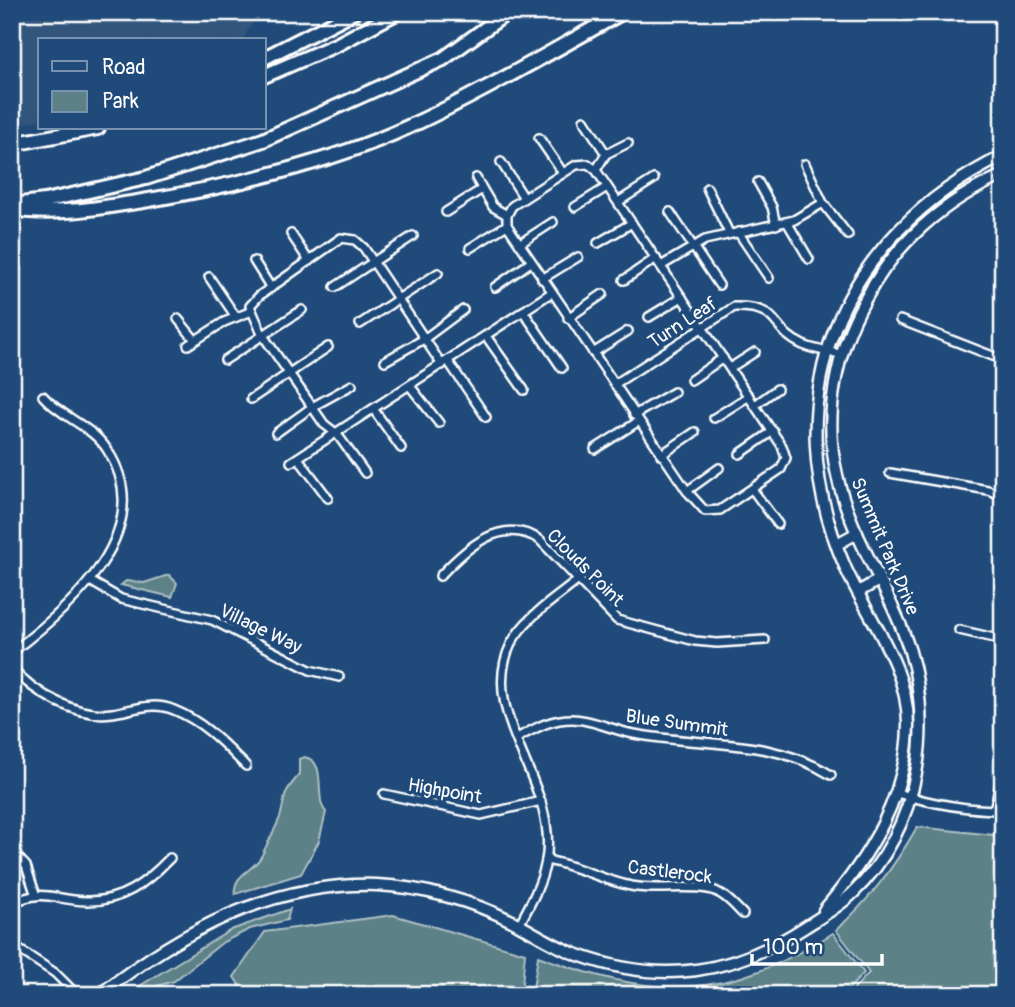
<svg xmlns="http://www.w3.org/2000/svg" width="1015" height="1007" font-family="Pangolin,sans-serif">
<rect width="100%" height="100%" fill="#1f4a7a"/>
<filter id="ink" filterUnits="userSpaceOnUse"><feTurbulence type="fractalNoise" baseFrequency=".0143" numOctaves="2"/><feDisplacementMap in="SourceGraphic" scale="14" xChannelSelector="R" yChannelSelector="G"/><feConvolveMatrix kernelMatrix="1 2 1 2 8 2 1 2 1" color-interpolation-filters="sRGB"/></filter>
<g filter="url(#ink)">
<path fill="#31547b" d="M12,12H260L242,40H40V120L12,127Z"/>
<g fill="#5c8187" stroke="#aec0c3" stroke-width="2">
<path d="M169,575L177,583L172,597L121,585L126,581L144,583Z"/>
<path d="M304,757C329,761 313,798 326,812L319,841L301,874L235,894C233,873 255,871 262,855C265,848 281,818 281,814C286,792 283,794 299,775V759Z"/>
<path d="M917,827L1003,836V995H848L869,973L836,930C870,900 895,866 917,827Z"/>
<path d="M290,909L287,920L250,929L223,942L174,981L157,986L144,995H125L231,930Z"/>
<path d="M393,915L525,953L521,995H246L234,977L265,932Z"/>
<path d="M833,933L864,973L843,995H532L538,956C656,1000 725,1001 833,933Z"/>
</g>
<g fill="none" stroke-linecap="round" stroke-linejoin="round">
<defs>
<g id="street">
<path d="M584,120L606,154"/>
<path d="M539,138L563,173"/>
<path d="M501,162L524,198"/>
<path d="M588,164L596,170L782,446L786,458L781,469L720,510L705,511L687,491L507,225V215L512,206L576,165Z"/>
<path d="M805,164L823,203L848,235"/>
<path d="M596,170L606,154L628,143"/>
<path d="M476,178L493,207L507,215"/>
<path d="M758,182L772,207L776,225"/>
<path d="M707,188L729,233"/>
<path d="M618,202L654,179"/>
<path d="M575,207L607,187"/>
<path d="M446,212L482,189"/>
<path d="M670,212L719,285"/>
<path d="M787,222L809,259"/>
<path d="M738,232L769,278"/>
<path d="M291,234L309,261"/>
<path d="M598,243L632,223"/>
<path d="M519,244L553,222"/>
<path d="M470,248L507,225"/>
<path d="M254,261L271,288"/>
<path d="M661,266L705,240L794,220L823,203"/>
<path d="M209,277L236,317"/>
<path d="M542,279L578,257"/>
<path d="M624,280L656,258"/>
<path d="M335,287L413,236"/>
<path d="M495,287L531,262"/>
<path d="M523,311L562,368"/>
<path d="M649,317L682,297"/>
<path d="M568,318L603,294"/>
<path d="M178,319L195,340"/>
<path d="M900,320L1003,360"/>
<path d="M360,324L438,273"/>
<path d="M486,336L524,390"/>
<path d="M188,345L224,322L252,311"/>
<path d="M593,353L628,331"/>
<path d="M225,360L302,310"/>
<path d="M385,361L424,339L463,310"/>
<path d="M448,361L486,417"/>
<path d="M730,368L755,352"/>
<path d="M691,380L723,358"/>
<path d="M615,384L734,307C783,306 768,329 803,345C815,350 829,352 841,354"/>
<path d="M410,386L439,423"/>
<path d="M251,399L328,347"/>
<path d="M755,405L777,389"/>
<path d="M374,410L401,448"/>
<path d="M634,415L674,392"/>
<path d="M714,418L749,396"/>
<path d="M276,433L312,407L352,385"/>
<path d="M595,449L639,421"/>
<path d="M740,454L773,431"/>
<path d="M661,455L695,432"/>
<path d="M298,458L328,498"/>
<path d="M291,462L551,293"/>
<path d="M365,473L337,434L324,424L262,334L250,306L259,296L341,238L355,240L364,248L442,365"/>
<path d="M890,473L988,490L1003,496"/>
<path d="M752,489L778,524"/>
<path d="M687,491L719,468"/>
<path d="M440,576C465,549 501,515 540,540L617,620L695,641L717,643L765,640"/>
<path d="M90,581L121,599L212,620L310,670L339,677"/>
<path d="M959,630L1003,640"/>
<path d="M12,652C70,608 159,531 108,451C93,426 62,418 43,396"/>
<path d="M12,668C34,693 77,718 112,713C134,710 152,701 174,710C204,722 224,744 246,766"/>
<path d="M517,738C536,728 550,719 572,719C593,719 614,731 634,734C702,747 771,737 831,775"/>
<path d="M897,793C933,804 966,810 1003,810"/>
<path d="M384,794L481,815L541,801"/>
<path d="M994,810L1003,772"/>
<path d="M12,851L26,866L35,893"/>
<path d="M546,860C576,865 602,880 631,886C656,891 682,885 708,889C722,891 733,904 743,914"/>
<path d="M12,903C46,888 52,900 86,901C122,902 146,883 170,858"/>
<path d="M519,925C530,905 542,883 546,861C560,783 476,716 511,644C524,618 555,599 577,581"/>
<path d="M12,945L55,973L77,995"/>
</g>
<g id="secondary">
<path d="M837,544L857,533"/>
<path d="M858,592L879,580"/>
<path d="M824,910C869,857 907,797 908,725C908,666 869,620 846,569C771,399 839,236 1003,156"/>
<path d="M99,995C181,931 271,882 377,885C421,887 472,901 512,921C533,932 555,947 578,955C661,985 731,975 805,927C821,917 838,907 852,894C921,830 937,719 904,634C884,580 849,532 837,475C823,416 836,351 865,300C895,243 944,201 1003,175"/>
</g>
<g id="highway">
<path d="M264,58L354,12"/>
<path d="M264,76L338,44L398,12"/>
<path d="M12,144L98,128"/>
<path d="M13,205L45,201L146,178L263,140L443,59L508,12"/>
<path d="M12,209C56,216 100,208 143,201C228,187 330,163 408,127C482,93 552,51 623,12"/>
</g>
</defs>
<use href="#street" stroke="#fff" stroke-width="12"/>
<use href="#secondary" stroke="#fff" stroke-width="15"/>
<use href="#highway" stroke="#fff" stroke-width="18"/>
<use href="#street" stroke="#1f4a7a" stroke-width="7"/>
<use href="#secondary" stroke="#1f4a7a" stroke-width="10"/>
<use href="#highway" stroke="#1f4a7a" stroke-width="12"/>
</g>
</g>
<g text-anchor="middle" stroke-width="7" stroke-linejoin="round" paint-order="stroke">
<g font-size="19" fill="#fff" stroke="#1f4a7a">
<text transform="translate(682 322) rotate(-33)" y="7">Turn Leaf</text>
<text transform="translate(886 546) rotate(67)" y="7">Summit Park Drive</text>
<text transform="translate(586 567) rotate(45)" y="7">Clouds Point</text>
<text transform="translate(261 628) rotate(26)" y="7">Village Way</text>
<text transform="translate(677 722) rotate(8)" y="7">Blue Summit</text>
<text transform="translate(445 790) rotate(10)" y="7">Highpoint</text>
<text transform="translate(670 871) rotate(7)" y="7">Castlerock</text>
</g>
</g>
<rect width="1015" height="1007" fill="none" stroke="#1f4a7a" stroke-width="42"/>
<rect x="21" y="21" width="973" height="965" fill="none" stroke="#fff" stroke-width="2.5" filter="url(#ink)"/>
<rect x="38" y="38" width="228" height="91" fill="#1f4a7a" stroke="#7992af" stroke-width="2"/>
<rect x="52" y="61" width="35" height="10" fill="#1f4a7a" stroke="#7992af" stroke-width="2"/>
<text x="102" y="74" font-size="21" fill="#ffffff">Road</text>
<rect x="52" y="91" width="35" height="21" fill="#5c8187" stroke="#7992af" stroke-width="2"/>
<text x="102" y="108" font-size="21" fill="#ffffff">Park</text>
<path d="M752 954v10h130v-10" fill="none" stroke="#ffffff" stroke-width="3.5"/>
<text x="763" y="954" font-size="21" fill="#ffffff" stroke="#1f4a7a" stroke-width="5" paint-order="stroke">100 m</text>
</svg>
